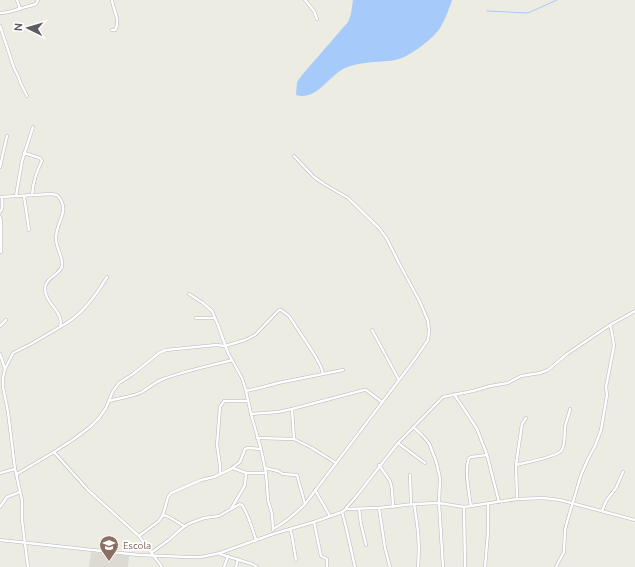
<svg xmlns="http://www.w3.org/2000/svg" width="635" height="567" font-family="Ubuntu,sans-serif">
<rect width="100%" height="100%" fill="#edece3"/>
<path fill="#dddbd1" d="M91,552L129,556L128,567H89Z"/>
<path fill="#a6caf9" d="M353,0H452C449,9 445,20 440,28C434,38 410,56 399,59C396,60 393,60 390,61C375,62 359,62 345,68C328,76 317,101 296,95L297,82L302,75L348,22L351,14Z"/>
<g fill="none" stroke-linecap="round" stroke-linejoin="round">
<path stroke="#a6caf9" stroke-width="1" d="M487,11L528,13L557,0"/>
<defs>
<g id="street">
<path d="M17,0L20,9"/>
<path d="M112,0C113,10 121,20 115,30H112"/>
<path d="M305,0L314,11L317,19"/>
<path d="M0,13C7,13 13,11 19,9C25,7 30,6 36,4L38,0"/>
<path d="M0,26L14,68L19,78L20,82L27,96"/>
<path d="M24,153L40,158L42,161C36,172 33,183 32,195"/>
<path d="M0,167L7,136"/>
<path d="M16,196L22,161L33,127"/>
<path d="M24,196L29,230"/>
<path d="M0,197L51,194L57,195C72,211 55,222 56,239C56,248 63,256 62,266C60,275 46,277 45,288C44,303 65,312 60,327L31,344L13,353L5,369L3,378V387L8,412L15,469L22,500V520L28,567"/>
<path d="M0,212C4,208 2,202 2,197"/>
<path d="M0,217L1,221V252"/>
<path d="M189,294L203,303L212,311L218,325L228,353L242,378L246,391L251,414L261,449L266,473L268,500L272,514L273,530"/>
<path d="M196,318H215"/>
<path d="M0,326L6,320"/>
<path d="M60,327C81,316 95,297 107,277"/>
<path d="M372,330L399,380"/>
<path d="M0,354L5,369"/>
<path d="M246,391L263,387L278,383L343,370"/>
<path d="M454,394L468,415L477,429L487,455L499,502"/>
<path d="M109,401C119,398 132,397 142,392C149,388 155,382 163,379C185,371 209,366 232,360"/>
<path d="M292,409L294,439"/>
<path d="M251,414L278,412L292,409L364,390H366L382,402"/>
<path d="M413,427L421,434L429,443L436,461L440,478L439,503L443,567"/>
<path d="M257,438L294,439L312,448L336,463"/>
<path d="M398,443L425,463"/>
<path d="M54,452L88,490L139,536L162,567"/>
<path d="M379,465L390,481L392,489L393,507"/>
<path d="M516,465C524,463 556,457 561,451C566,445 564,435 565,427C566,421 569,415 570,409"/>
<path d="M233,468L246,473H266"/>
<path d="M265,468L278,471L283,474L297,475L305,504"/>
<path d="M0,473L15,469"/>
<path d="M17,474L54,452L74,439L90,427L99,418L106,408L113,391L119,383L133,374L159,353L166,350L216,345L225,346L245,340L255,335L279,310H281L289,316L314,354L321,367L323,374"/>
<path d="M220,474V465L217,445L220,407L224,401H248"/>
<path d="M410,475L411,504"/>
<path d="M315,490L330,516"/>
<path d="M517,499L516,465L522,424L526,418"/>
<path d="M414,504C418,527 420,544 418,567"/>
<path d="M471,506C469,494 464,469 469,458L471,457L487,455"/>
<path d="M0,507L7,497L20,492"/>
<path d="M464,507L465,567"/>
<path d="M346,508L355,498L398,443L443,397L473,391L490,386L508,383L521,376L540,373L548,370L567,354L610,325L635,311"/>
<path d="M379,508L385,548L390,567"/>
<path d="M231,509L245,485L246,473"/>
<path d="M359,509L361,524L366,545"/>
<path d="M602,511L606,501L616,488L623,472"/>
<path d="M342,512L346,527L355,567"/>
<path d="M163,515L169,517L184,526"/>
<path d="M314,522L321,556L327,559V567"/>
<path d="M273,529C286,522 294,515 305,504L415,359L428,340L429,331L428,321L420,302L399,263L387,239L379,228L348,198L324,184L314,177L294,156"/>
<path d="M290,529L292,536L296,560"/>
<path d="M139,536L159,521L163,515L168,497L171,493L201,480L214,477L231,469L240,462L245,449L248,448L261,449"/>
<path d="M0,540L139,555L187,557H201L220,553L273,534L314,522L342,512L346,509L379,508L414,504L439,503L464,507L517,499L543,498L560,500L635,520"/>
<path d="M151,553L170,539L181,529L188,524L204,518L219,516L240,504L242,505C249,516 252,528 256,540"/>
<path d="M220,554L252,564L257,567"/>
<path d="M224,567L228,556"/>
<path d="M236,567L238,559"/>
<path d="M485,567L488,532V504"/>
<path d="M556,567L558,563L564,552L565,530L567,522L581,475L588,459L595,446L601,430L607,395L606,387L614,346L612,333L610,325"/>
</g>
</defs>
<use href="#street" stroke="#b5b7bc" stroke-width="3.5"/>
<use href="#street" stroke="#fff" stroke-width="2.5"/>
</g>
<defs>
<symbol id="school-pin" viewBox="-11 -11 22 30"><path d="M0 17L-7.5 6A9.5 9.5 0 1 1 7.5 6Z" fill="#8d6e63" stroke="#fff"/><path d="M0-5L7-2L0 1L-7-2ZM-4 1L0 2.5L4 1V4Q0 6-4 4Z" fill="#fff"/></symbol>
</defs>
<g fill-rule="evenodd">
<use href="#school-pin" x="98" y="534" width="22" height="30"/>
</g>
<g text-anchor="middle" stroke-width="3.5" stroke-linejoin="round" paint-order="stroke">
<g font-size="10" fill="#785e54" stroke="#fff" text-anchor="start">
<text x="123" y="549">Escola</text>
</g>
</g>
<g transform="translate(28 28) rotate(275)" stroke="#ffffff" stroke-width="3" paint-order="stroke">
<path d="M0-3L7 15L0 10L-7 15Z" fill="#5b5d63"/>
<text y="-6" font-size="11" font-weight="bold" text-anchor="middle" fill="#5b5d63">N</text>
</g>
</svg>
